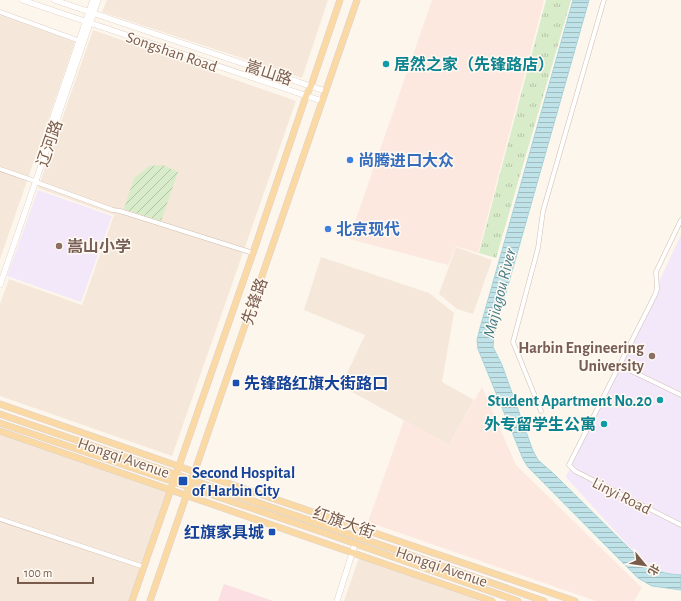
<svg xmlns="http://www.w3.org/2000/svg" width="681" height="601" font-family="'Alegreya Sans','Noto Sans SC',sans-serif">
<defs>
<pattern id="park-tufts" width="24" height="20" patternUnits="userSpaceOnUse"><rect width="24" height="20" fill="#d8ecc9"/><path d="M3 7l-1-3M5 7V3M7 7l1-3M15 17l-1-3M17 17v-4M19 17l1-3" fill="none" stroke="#b4c2a5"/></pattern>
<pattern id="garden-furrows" width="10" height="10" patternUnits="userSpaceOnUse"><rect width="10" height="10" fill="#d8ecc9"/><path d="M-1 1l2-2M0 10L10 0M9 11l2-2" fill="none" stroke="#b4c2a5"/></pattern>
<pattern id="water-rules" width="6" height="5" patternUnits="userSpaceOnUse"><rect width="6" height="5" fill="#bfe3e8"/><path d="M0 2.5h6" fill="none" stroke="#a0bbbe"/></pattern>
</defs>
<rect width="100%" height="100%" fill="#fdf6ec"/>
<g fill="#f5e8da">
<path d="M107,0H328L302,78L102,12Z"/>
<path d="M0,15L75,42L0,259Z"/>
<path d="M93,30L296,101L172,456L0,396V304L9,279L82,305L114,215L38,188Z"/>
<path d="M456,247L492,260L473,314L457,309L439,294Z"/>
<path d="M321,257L429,293L454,313L442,382L474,400L449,445L341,386L365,335L304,310Z"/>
<path d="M0,434L168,492L130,601H0Z"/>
<path d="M359,558L482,601H344Z"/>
</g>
<g fill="#fde8e0">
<path d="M432,0H544L478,253L456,246L448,265L349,239Z"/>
<path d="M482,387L516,465L642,588L634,601H596L368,522L404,420L449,445Z"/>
</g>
<g fill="#f3e8fa">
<path d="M38,190L112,216L81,302L7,276Z"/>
<path d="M681,235V575L667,574L657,572L643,562L566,477Z"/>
</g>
<path fill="#fbdfe3" d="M224,584L273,601H218Z"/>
<path fill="url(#park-tufts)" d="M546,0H571L496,258L479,253Z"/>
<path fill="url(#garden-furrows)" d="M163,165L178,172L161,221L124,209L134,178L149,166Z"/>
<path fill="url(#water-rules)" stroke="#a5d3da" d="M573,0H589L494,335L493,347L502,365L533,451L538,460L554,474L643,562C655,572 666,574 681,575V590L652,586L638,578L528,467L523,459L478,349L477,340L480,328Z"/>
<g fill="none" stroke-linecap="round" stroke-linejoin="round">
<defs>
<g id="street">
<path d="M0,12L80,41"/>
<path d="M0,169L32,180"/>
<path d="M36,182L113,210L120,211L253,253"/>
<path d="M681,220L656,272L657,289L655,295L569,465L575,471L681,525"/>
<path d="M619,365L681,395"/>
<path d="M541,411L513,342L538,248L543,211L604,0"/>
<path d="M0,519L144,567"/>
</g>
<g id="secondary">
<path d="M22,0L322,101"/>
<path d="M54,0L325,91"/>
<path d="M49,129L93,0"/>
<path d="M0,285L98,0"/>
<path d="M337,601L355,544"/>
</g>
<g id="primary">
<path d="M0,404L195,472L575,601"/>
<path d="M0,414L544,601"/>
<path d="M0,423L325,533L518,601"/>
<path d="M0,431L492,601"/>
<path d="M132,601L253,253L306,96L311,86L340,0"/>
<path d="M150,601L357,0"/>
</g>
</defs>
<use href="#street" stroke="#d1beb0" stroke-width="5"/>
<use href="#secondary" stroke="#d6c0b0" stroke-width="6"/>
<use href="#primary" stroke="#dad1cd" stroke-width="7"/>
<use href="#street" stroke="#fff" stroke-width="4"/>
<use href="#secondary" stroke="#fff" stroke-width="5.5"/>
<use href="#primary" stroke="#fbd9a5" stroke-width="6"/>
</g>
<g fill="#0f9aa8" stroke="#fffaf3" stroke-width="1.5">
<circle cx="386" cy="64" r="4"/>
<circle cx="660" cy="400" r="4"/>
<circle cx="604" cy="424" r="4"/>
</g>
<g fill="#3f7fe0" stroke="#fffaf3" stroke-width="1.5">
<circle cx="350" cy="160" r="4"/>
<circle cx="328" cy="229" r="4"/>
</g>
<g fill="#8d6e63" stroke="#fffaf3" stroke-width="1.5">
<circle cx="59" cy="246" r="4"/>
<circle cx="652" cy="356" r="4"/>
</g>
<g fill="#1a4fb4" stroke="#fffaf3" stroke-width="1.5">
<rect x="232" y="379" width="8" height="8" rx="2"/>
<rect x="178" y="476" width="10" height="10" rx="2"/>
<rect x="268" y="528" width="8" height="8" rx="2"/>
</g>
<g text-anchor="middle" stroke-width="3" stroke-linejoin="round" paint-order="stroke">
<g font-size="16" fill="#7a5c4d" stroke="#fffaf3">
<text transform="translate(172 51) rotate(19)" y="6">Songshan Road</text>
<text transform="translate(269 72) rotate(18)" y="6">嵩山路</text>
<text transform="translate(49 143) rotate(-71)" y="6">辽河路</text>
<text transform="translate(254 301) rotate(-71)" y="6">先锋路</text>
<text transform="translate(124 457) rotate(19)" y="6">Hongqi Avenue</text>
<text transform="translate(622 495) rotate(27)" y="6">Linyi Road</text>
<text transform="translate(344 522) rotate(19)" y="6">红旗大街</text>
<text transform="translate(442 566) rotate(19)" y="6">Hongqi Avenue</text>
</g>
<g font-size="16" font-weight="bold" fill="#0d838f" stroke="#fffaf3" text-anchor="end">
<text x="394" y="70" text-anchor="start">居然之家（先锋路店）</text>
<text x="652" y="406">Student Apartment No.20</text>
<text x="596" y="430">外专留学生公寓</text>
</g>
<g font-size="16" font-weight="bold" fill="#366cbe" stroke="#fffaf3" text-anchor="start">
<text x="358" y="166">尚腾进口大众</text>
<text x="336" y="235">北京现代</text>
</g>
<g font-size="16" font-weight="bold" fill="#785e54" stroke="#fffaf3" text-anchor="start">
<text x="67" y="252">嵩山小学</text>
<text x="644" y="353" text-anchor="end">Harbin Engineering<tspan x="644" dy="18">University</tspan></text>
</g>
<g font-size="16" font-weight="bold" fill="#164399" stroke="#fffaf3" text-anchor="start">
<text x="244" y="389">先锋路红旗大街路口</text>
<text x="192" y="478">Second Hospital<tspan x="192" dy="18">of Harbin City</tspan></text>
<text x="264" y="538" text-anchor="end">红旗家具城</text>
</g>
<g font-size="17" font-style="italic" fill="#437c86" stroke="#fffaf3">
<text transform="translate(499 293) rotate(-76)" y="6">Majiagou River</text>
</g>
</g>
<g transform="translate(645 565) rotate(119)" stroke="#fffaf3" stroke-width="3" paint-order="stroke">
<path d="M0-3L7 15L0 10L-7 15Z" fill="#7a5c4d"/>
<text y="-6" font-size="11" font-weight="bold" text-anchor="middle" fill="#7a5c4d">北</text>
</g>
<path d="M18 577v6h75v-6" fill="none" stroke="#7a5c4d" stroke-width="2"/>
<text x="24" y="577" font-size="12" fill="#7a5c4d" stroke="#fffaf3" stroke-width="3" paint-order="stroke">100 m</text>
</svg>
